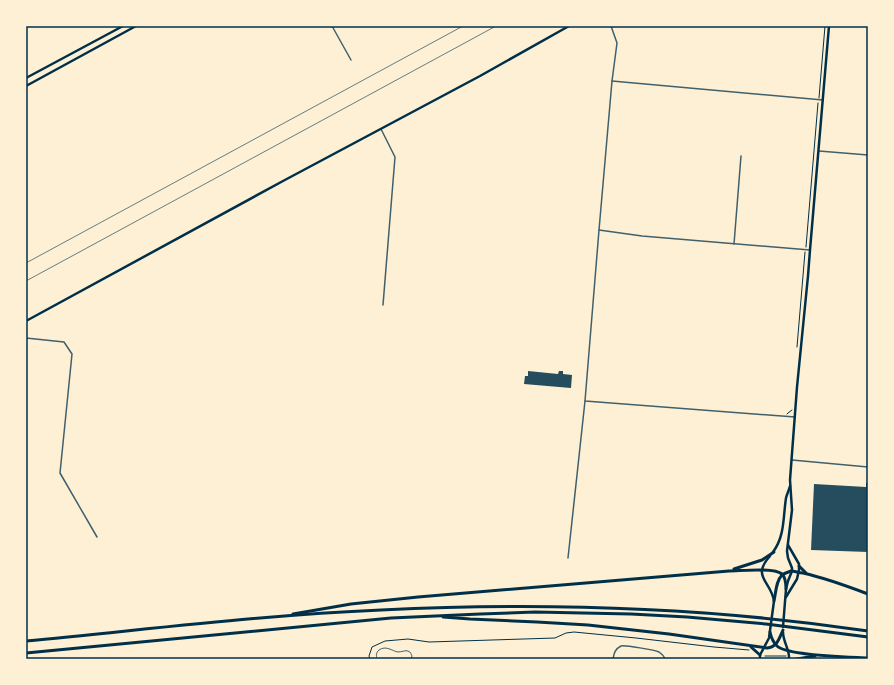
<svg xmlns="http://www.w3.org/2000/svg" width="894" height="685" font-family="Overpass,sans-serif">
<rect width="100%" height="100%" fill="#fdf0d5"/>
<g fill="#264d5e">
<path d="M528,371L558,374L559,371H563V374L572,375L571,388L524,384L525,376H528Z"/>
<path d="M866,483H868V552L811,550L814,484L866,487Z"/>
</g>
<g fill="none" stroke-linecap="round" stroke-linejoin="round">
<g stroke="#003049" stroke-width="1">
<path d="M819,98L825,26"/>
<path d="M806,247L818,103"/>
<path d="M797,347L805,252"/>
<path d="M787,414L788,413L792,410"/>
<path d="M765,656H786"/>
<path d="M370,659L369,656L372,647L385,641L408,639L429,642L555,638L566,633L574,632L636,638L714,647L749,650"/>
</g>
<path stroke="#3f606c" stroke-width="1" d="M377,659C376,655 376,653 379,650C386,645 392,651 398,652C401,652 406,650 408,651C411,652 411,654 412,656L411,659"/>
<g stroke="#3f606c" stroke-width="1.5">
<path d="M332,26L351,60"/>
<path d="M611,26L617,43L612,81L599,230L585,401L795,417"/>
<path d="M612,81L823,100"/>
<path d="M381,129L395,157L383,305"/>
<path d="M819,151L868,155"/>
<path d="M599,230L642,236L810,250"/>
<path d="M734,244L741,156"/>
<path d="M26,338L64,342L72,354L60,473L97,537"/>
<path d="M792,460L868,467"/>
<path d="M568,558L585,401"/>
<path d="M613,659C614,653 615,649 621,646C625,645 655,650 659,652C662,654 664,656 665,659"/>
</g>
<g stroke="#003049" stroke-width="2.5">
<path d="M26,78L123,26"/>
<path d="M26,86L136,26"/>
<path d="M26,321L283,181L480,76L569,26"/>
<path d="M773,552C785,536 783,517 786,498C787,494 789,490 790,486"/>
<path d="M786,597L797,579L799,570V564L788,545"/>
<path d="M783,627L786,589L788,581L792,571V568L788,558L787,551L792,510L790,480L797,387L808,276L810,250L829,26"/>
<path d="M783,632C783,642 790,650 789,659"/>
<path d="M760,659V655L769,638L774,601C771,581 751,577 770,556"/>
</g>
<g stroke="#003049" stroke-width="3">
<path d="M799,566L806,573"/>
<path d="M734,569L762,560L774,552"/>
<path d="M774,601C776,592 776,581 782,575C785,573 788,572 791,571C795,571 799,573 803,573C825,578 847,586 868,594"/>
<path d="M293,614L351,604L418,597L729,571C740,571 774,567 782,574C786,578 786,584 786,589"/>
<path d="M443,617L470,619L537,622L588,625L669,634L767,648C777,647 779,639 783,630"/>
<path d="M770,632C771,637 773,642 777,646C788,656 851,657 868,658"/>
<path d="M26,641C144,630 262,615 381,610C544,602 707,607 868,631"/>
<path d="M751,647L760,655"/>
<path d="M26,653L391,618L480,614L535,612L631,614L687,617L766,624L868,637"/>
<path d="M797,659L815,656"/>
</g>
<g stroke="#657d81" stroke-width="1">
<path d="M26,263L463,26"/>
<path d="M26,281L496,26"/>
</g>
</g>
<rect width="894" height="685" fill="none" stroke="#fdf0d5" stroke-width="54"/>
<rect x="27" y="27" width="840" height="631" fill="none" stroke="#003049" stroke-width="1.5"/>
</svg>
